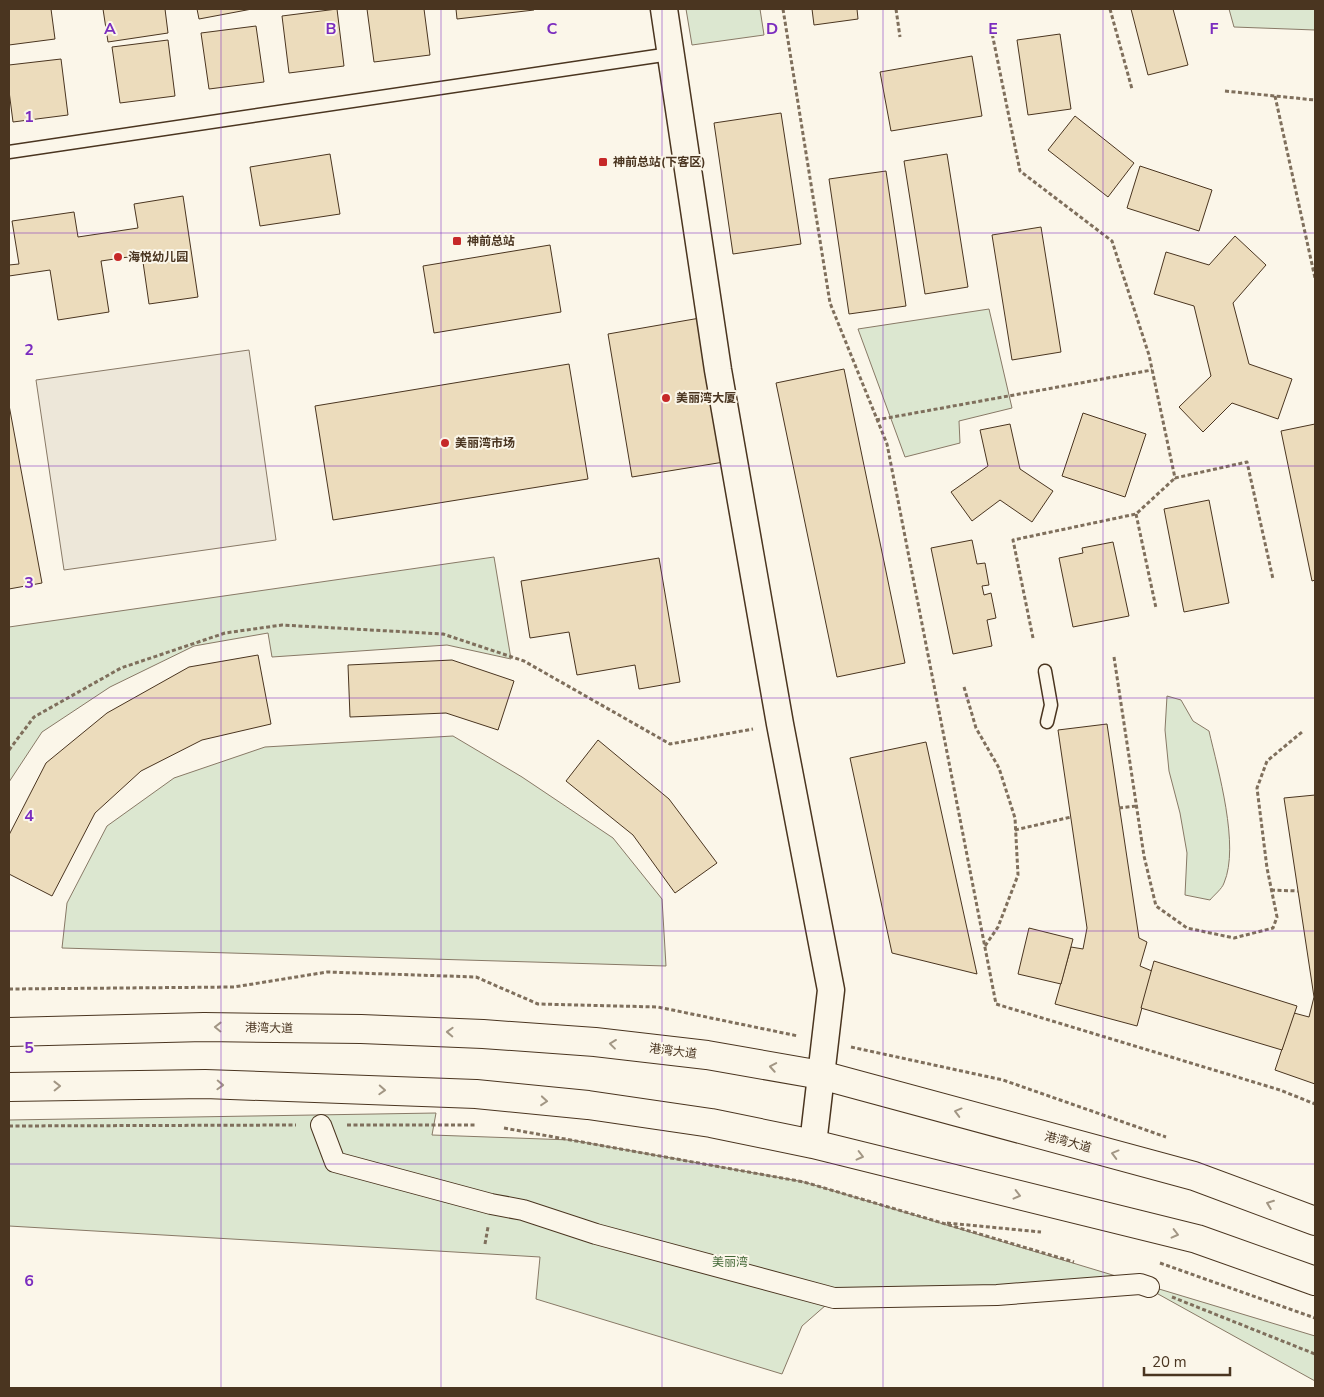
<svg xmlns="http://www.w3.org/2000/svg" width="1324" height="1397" font-family="'Nunito Sans','Noto Sans SC',sans-serif">
<rect width="100%" height="100%" fill="#fbf6e9"/>
<g fill="#dce7d0" stroke="#887966">
<path d="M686,9H760L764,35L692,45Z"/>
<path d="M1229,9H1315V30L1234,27Z"/>
<path d="M989,309L1012,408L959,421L960,443L905,457L858,329Z"/>
<path d="M494,557L511,659L447,645L272,657L268,633L194,646L110,687L42,732L9,782V627Z"/>
<path d="M1167,696L1181,700L1193,721L1209,731C1218,770 1240,846 1224,883C1222,889 1214,895 1210,900L1185,895L1187,853L1180,813L1169,771L1165,730Z"/>
<path d="M453,736L522,777L613,838L662,899L666,966L62,948L67,903L107,826L174,778L265,747Z"/>
<path d="M436,1113L432,1135L571,1140L804,1182L1315,1336V1381L1140,1284L834,1298L802,1326L782,1374L536,1299L540,1257L9,1226V1120Z"/>
</g>
<path fill="#ede7d9" stroke="#887966" d="M249,350L276,540L64,570L36,380Z"/>
<g fill="#ecdcbc" stroke="#4a3520">
<path d="M9,9H51L55,39L9,45Z"/>
<path d="M103,9H165L168,33L108,42Z"/>
<path d="M197,9H252L199,19Z"/>
<path d="M337,9L344,66L289,73L282,16Z"/>
<path d="M367,9H424L430,55L374,62Z"/>
<path d="M456,9H534V10L457,19Z"/>
<path d="M812,9H857L858,19L814,25Z"/>
<path d="M1131,9H1173L1188,65L1148,75Z"/>
<path d="M256,26L264,82L209,89L201,33Z"/>
<path d="M1060,34L1071,109L1028,115L1017,40Z"/>
<path d="M168,40L175,96L120,103L112,47Z"/>
<path d="M972,56L982,116L891,131L880,72Z"/>
<path d="M61,59L68,115L13,122L9,91V65Z"/>
<path d="M781,113L801,244L733,254L714,123Z"/>
<path d="M1075,116L1134,163L1108,197L1048,150Z"/>
<path d="M330,154L340,214L260,226L250,167Z"/>
<path d="M947,154L968,287L925,294L904,161Z"/>
<path d="M1140,166L1212,190L1199,231L1127,208Z"/>
<path d="M886,171L906,306L849,314L829,179Z"/>
<path d="M183,196L198,297L149,304L142,255L101,261L109,312L58,320L50,270L9,276V265L19,264L12,221L74,212L78,237L138,228L134,204Z"/>
<path d="M1041,227L1061,352L1012,360L992,235Z"/>
<path d="M1235,236L1266,265L1233,303L1249,364L1292,379L1278,419L1232,403L1203,432L1179,407L1211,376L1194,306L1154,294L1166,252L1209,265Z"/>
<path d="M550,245L561,312L434,333L423,266Z"/>
<path d="M700,318L724,462L632,477L608,334Z"/>
<path d="M569,364L588,479L333,520L315,406Z"/>
<path d="M844,369L905,663L837,677L776,383Z"/>
<path d="M9,405L42,583L9,589Z"/>
<path d="M1083,413L1146,434L1125,497L1062,476Z"/>
<path d="M1010,424L1020,469L1053,491L1032,522L1000,500L972,521L951,492L988,466L980,430Z"/>
<path d="M1315,424V580L1312,581L1281,431Z"/>
<path d="M1209,500L1229,603L1184,612L1164,509Z"/>
<path d="M972,540L977,564L985,563L989,585L982,586L984,595L991,593L996,618L987,620L992,646L953,654L931,548Z"/>
<path d="M1113,542L1129,616L1073,627L1059,558L1083,553L1082,548Z"/>
<path d="M659,558L680,682L639,689L635,665L577,675L569,632L530,638L521,581Z"/>
<path d="M258,655L271,724L202,740L141,771L95,813L52,896L9,874V835L46,763L107,713L189,667Z"/>
<path d="M452,660L514,681L498,730L446,713L350,717L348,665Z"/>
<path d="M1107,724L1139,938L1147,942L1140,966L1152,971L1137,1026L1055,1004L1071,947L1083,949L1087,928L1058,730Z"/>
<path d="M598,740L669,799L717,863L675,893L633,835L566,781Z"/>
<path d="M926,742L977,974L892,953L850,758Z"/>
<path d="M1315,795V1084L1275,1070L1294,1013L1309,1017L1314,997L1284,798Z"/>
<path d="M1029,928L1073,939L1061,984L1018,974Z"/>
<path d="M1154,961L1297,1006L1282,1050L1141,1008Z"/>
</g>
<g fill="none" stroke-linecap="round" stroke-linejoin="round">
<defs>
<g id="service">
<path d="M9,152L670,54"/>
<path d="M1045,671L1051,705L1047,722"/>
</g>
<path id="pedestrian" d="M321,1125L335,1162L491,1204L523,1210L596,1234L834,1298L997,1295L1140,1284L1149,1287"/>
<path id="minor" d="M664,9L718,370L780,724L831,990L813,1144"/>
<g id="trunk">
<path d="M9,1032L204,1027L361,1029L483,1034L595,1042L707,1055L821,1075L1194,1176L1315,1221"/>
<path d="M9,1087L205,1084L476,1094L588,1105L711,1123L813,1144L1197,1239L1315,1281"/>
</g>
</defs>
<use href="#service" stroke="#4a3520" stroke-width="15"/>
<use href="#pedestrian" stroke="#4a3520" stroke-width="22"/>
<use href="#minor" stroke="#4a3520" stroke-width="29"/>
<use href="#trunk" stroke="#4a3520" stroke-width="30"/>
<g stroke="#7f6f5c" stroke-width="3" stroke-dasharray="4 2.5" stroke-linecap="butt">
<path d="M783,9L830,303L887,444L996,1004L1280,1090L1315,1104"/>
<path d="M896,9L900,37"/>
<path d="M1110,9L1132,89"/>
<path d="M991,28L1020,171L1112,241L1149,355L1175,478L1247,462L1273,579"/>
<path d="M1225,91L1315,100"/>
<path d="M1275,96L1315,278"/>
<path d="M876,420L1152,370"/>
<path d="M1136,514L1156,608"/>
<path d="M1033,638L1013,540L1136,514L1175,478"/>
<path d="M1114,657L1144,856L1156,906L1187,928L1234,938L1273,928L1277,917L1267,868L1257,788L1267,761L1302,732"/>
<path d="M964,687L976,728L999,768L1015,818L1018,875L998,927L985,946"/>
<path d="M9,750L34,717L121,668L225,633L282,625L443,634L524,661L670,744L753,729"/>
<path d="M1119,808L1137,806"/>
<path d="M1015,830L1071,817"/>
<path d="M1271,890L1298,891"/>
<path d="M9,989L234,987L327,972L476,977L538,1004L658,1007L798,1036"/>
<path d="M851,1047L1003,1080L1166,1137"/>
<path d="M347,1125H476"/>
<path d="M9,1126L296,1125"/>
<path d="M504,1128L804,1182L1074,1262"/>
<path d="M947,1223L1041,1232"/>
<path d="M485,1244L488,1227"/>
<path d="M1160,1263L1315,1318"/>
<path d="M1172,1297L1315,1354"/>
</g>
<use href="#service" stroke="#fbf6e9" stroke-width="12"/>
<use href="#pedestrian" stroke="#fbf6e9" stroke-width="20"/>
<use href="#minor" stroke="#fbf6e9" stroke-width="26"/>
<use href="#trunk" stroke="#fbf6e9" stroke-width="28"/>
</g>
<defs><path id="oneway-chevron" d="M-2-3.5L2.5 0L-2 3.5" fill="none" stroke-width="1.6" stroke-linecap="round" stroke-linejoin="round" transform="scale(1.25)"/></defs>
<g stroke="#a29684">
<use href="#oneway-chevron" transform="translate(218 1027) rotate(-179)"/>
<use href="#oneway-chevron" transform="translate(450 1032) rotate(-178)"/>
<use href="#oneway-chevron" transform="translate(613 1044) rotate(-173)"/>
<use href="#oneway-chevron" transform="translate(773 1067) rotate(-170)"/>
<use href="#oneway-chevron" transform="translate(220 1085) rotate(2)"/>
<use href="#oneway-chevron" transform="translate(57 1086) rotate(-1)"/>
<use href="#oneway-chevron" transform="translate(382 1090) rotate(3)"/>
<use href="#oneway-chevron" transform="translate(544 1101) rotate(5)"/>
<use href="#oneway-chevron" transform="translate(958 1112) rotate(-165)"/>
<use href="#oneway-chevron" transform="translate(1115 1154) rotate(-165)"/>
<use href="#oneway-chevron" transform="translate(860 1156) rotate(14)"/>
<use href="#oneway-chevron" transform="translate(1017 1195) rotate(14)"/>
<use href="#oneway-chevron" transform="translate(1270 1204) rotate(-159)"/>
<use href="#oneway-chevron" transform="translate(1175 1234) rotate(14)"/>
</g>
<path fill="none" stroke="#7b2cbf" stroke-width="1" stroke-opacity="0.55" d="M221,9V1388M441,9V1388M662,9V1388M883,9V1388M1103,9V1388M9,233H1315M9,466H1315M9,698H1315M9,931H1315M9,1164H1315"/>
<g fill="#c62828" stroke="#fbf6e9" stroke-width="2">
<rect x="598" y="157" width="10" height="10" rx="2.5"/>
<rect x="452" y="236" width="10" height="10" rx="2.5"/>
<circle cx="118" cy="257" r="5"/>
<circle cx="666" cy="398" r="5"/>
<circle cx="445" cy="443" r="5"/>
</g>
<g text-anchor="middle" stroke-width="4" stroke-linejoin="round" paint-order="stroke">
<g font-size="12" font-weight="bold" fill="#4a3520" stroke="#fbf6e9" text-anchor="start">
<text x="613" y="166">神前总站(下客区)</text>
<text x="467" y="245">神前总站</text>
<text x="128" y="261">海悦幼儿园</text>
<text x="676" y="402">美丽湾大厦</text>
<text x="455" y="447">美丽湾市场</text>
</g>
<g font-size="12" fill="#4a3520" stroke="#fbf6e9">
<text transform="translate(269 1028) rotate(1)" y="4">港湾大道</text>
<text transform="translate(673 1051) rotate(7)" y="4">港湾大道</text>
<text transform="translate(1068 1142) rotate(15)" y="4">港湾大道</text>
</g>
<g font-size="12" fill="#436837" stroke="#fbf6e9">
<text x="730" y="1266">美丽湾</text>
</g>
</g>
<g font-size="16" text-anchor="middle" font-weight="bold" fill="#7b2cbf" stroke="#fbf6e9" stroke-width="4" stroke-linejoin="round" paint-order="stroke">
<text x="110" y="34">A</text>
<text x="331" y="34">B</text>
<text x="552" y="34">C</text>
<text x="772" y="34">D</text>
<text x="993" y="34">E</text>
<text x="1214" y="34">F</text>
<text x="29" y="122">1</text>
<text x="29" y="355">2</text>
<text x="29" y="588">3</text>
<text x="29" y="821">4</text>
<text x="29" y="1053">5</text>
<text x="29" y="1286">6</text>
</g>
<rect width="1324" height="1397" fill="none" stroke="#4a3520" stroke-width="20"/>
<path d="M1144 1367v8h86v-8" fill="none" stroke="#4a3520" stroke-width="2.5"/>
<text x="1152" y="1367" font-size="15" fill="#4a3520" stroke="#fbf6e9" stroke-width="4" paint-order="stroke">20 m</text>
</svg>
